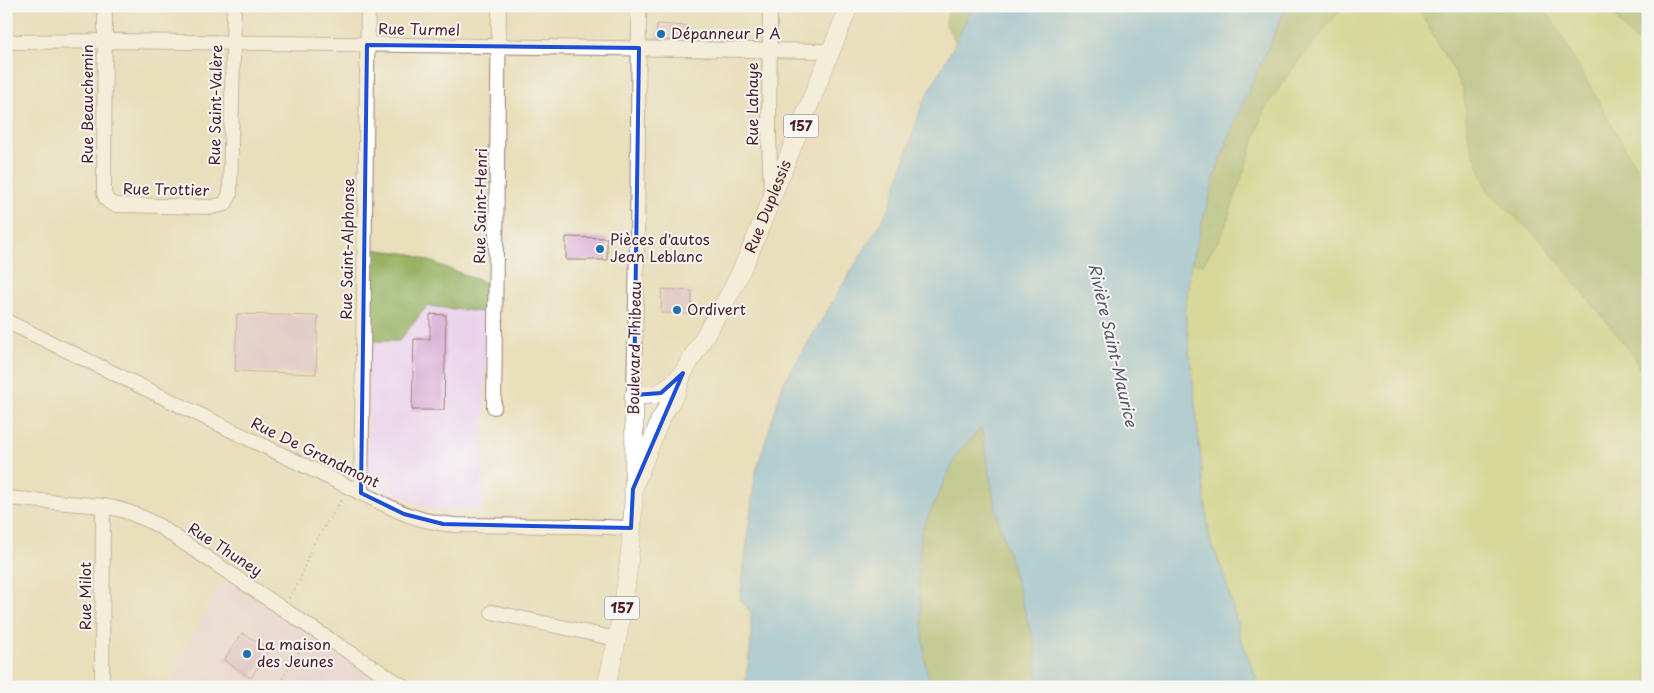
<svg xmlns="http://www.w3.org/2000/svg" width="1654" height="693" font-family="'Playpen Sans',sans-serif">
<rect width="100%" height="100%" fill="#f6f6f2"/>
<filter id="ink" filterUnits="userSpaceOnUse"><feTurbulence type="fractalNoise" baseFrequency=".02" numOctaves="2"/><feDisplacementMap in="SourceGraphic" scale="10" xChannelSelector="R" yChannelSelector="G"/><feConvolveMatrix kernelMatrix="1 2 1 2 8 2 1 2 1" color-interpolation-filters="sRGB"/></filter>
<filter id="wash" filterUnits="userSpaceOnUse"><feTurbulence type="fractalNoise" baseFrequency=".0096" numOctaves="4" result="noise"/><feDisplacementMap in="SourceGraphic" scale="20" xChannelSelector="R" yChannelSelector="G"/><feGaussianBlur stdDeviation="1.12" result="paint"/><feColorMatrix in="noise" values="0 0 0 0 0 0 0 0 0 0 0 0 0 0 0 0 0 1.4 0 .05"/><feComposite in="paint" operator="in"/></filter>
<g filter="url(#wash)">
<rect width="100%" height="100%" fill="#e9dfbb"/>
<g fill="#ebd1eb">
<path d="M370,275L488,284L482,509L434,511L367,481Z"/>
<path d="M231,567L281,600L411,687H174V668Z"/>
</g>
<path fill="#c0d072" stroke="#85784e" d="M1287,6H1648V687H1260L1243,645L1223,572L1209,537L1185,309L1191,263L1215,175Z"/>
<g fill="#98b264" stroke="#716848">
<path d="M950,6H973L956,42L945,24Z"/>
<path d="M1287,6H1343L1297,63L1265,108L1223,233L1203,264L1191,263L1215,175L1235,121Z"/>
<path d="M1417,6H1544L1648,189V385L1632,353L1542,242L1488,191L1469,140L1463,89L1453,69Z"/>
<path d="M1610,6H1648V52L1621,26Z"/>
<path d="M371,249L411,254L488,284L482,312L427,306L399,341H369Z"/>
<path d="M981,428L997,515L1034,642L1037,685L981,681L931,687L925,662L918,571L921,532L957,453Z"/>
</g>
<path fill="#73b9ea" stroke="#5e6c8a" d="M973,6H1287L1235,121L1215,175L1191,263L1185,309L1209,537L1223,572L1243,645L1260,687H1038L1037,685L1034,642L997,515L981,428L957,454L921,532L918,571L925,662L931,687H745L751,642V613L740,599L755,475L784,382L889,209L922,105L956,42Z"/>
<g id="blocks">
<g fill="#d7a8d3">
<path d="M657,24L688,26L687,37H678L677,40H656Z"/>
<path d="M566,237L607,238V260H566Z"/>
<path d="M662,289L692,291L691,314L661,313Z"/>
<path d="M237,314L318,316L316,374L235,371Z"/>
<path d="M430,314L446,315L444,410H412L414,339H430Z"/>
<path d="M242,633L269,649L251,678L224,660Z"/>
</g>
</g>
</g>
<g filter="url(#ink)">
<use href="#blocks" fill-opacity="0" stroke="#9a7f73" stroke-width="1"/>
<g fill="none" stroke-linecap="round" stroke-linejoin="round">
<defs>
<g id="minor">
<path d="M105,6L104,190C104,199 109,204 117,205L212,207L225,204L230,194L234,6"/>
<path d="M770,6L769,136L771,196"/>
<path d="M6,42L116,41L831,51"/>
<path d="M6,321L392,508C412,518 432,523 454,525L577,526L631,528"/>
<path d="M634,395L637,249L639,6"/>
<path d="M494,407L499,6"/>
<path d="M361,493L368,6"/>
<path d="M6,498L103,506C124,509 141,516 159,526L313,629L404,687"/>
<path d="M492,612L617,639"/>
<path d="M102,687L103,506"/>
</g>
<g id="major">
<path id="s1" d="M633,489L660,420L677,391L683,373L733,288L752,247L849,6"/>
<path d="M606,687C621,629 630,569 633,510C635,472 634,433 634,395C659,395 661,395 679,377"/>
</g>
</defs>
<use href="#minor" stroke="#9a7f73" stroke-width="16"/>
<use href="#major" stroke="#9a7f73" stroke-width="19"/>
<g stroke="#9a7f73" stroke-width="2.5" stroke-dasharray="1 4" stroke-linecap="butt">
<path d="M289,598L300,580L311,548L343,498"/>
<path d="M277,687L307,638"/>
</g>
<use href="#minor" stroke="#fff" stroke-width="14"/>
<use href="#major" stroke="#fff" stroke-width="18"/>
</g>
</g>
<path d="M0 0H1654V693H0ZM367,45L639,48L634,395L661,393L683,373L633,489L631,528L443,524L404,514L361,493Z" fill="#e9dfbb" fill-opacity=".55" fill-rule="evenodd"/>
<path fill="none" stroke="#1d4ed8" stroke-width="4" stroke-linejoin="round" d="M367,45L639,48L634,395L661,393L683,373L633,489L631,528L443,524L404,514L361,493Z"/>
<g fill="#1f6fb2" stroke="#f6f6f2" stroke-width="2">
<circle cx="661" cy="34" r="5"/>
<circle cx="600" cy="249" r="5"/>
<circle cx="677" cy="310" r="5"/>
<circle cx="247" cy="654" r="5"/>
</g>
<g text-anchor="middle" stroke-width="4" stroke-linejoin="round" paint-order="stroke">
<g fill="#f6f6f2" stroke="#7e6067" stroke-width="1">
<rect x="783.5" y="114.5" width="35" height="23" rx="4"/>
<rect x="604.5" y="596.5" width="35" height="23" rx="4"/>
</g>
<g font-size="14" font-weight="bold" fill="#4a1f2b">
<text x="801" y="131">157</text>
<text x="622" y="613">157</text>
</g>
<g font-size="15" fill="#4a1f2b" stroke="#f6f6f2">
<text transform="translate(419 30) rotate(1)" y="5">Rue Turmel</text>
<text transform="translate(88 104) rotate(-90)" y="5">Rue Beauchemin</text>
<text transform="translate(753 104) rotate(-90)" y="5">Rue Lahaye</text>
<text transform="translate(216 105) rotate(-89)" y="5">Rue Saint-Valère</text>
<text transform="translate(166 190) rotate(1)" y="5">Rue Trottier</text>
<text transform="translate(481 206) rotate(-89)" y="5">Rue Saint-Henri</text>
<text dy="5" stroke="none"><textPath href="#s1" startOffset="314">Rue Duplessis</textPath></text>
<text transform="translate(348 249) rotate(-89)" y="5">Rue Saint-Alphonse</text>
<text transform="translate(635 348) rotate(-89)" y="5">Boulevard Thibeau</text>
<text transform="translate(315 453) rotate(26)" y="5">Rue De Grandmont</text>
<text transform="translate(225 550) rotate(33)" y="5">Rue Thuney</text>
<text transform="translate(86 596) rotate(-90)" y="5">Rue Milot</text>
</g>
<g font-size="15" fill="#4a1f2b" stroke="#f6f6f2" text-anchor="start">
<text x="671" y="39">Dépanneur P A</text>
<text x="610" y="245">Pièces d'autos<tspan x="610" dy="17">Jean Leblanc</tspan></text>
<text x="687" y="315">Ordivert</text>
<text x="257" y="650">La maison<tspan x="257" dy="17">des Jeunes</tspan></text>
</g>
<g font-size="16" font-style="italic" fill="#58556e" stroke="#f6f6f2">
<text transform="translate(1113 345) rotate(77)" y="6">Rivière Saint-Maurice</text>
</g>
</g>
<rect width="1654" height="693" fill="none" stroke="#f6f6f2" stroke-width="25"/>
</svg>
